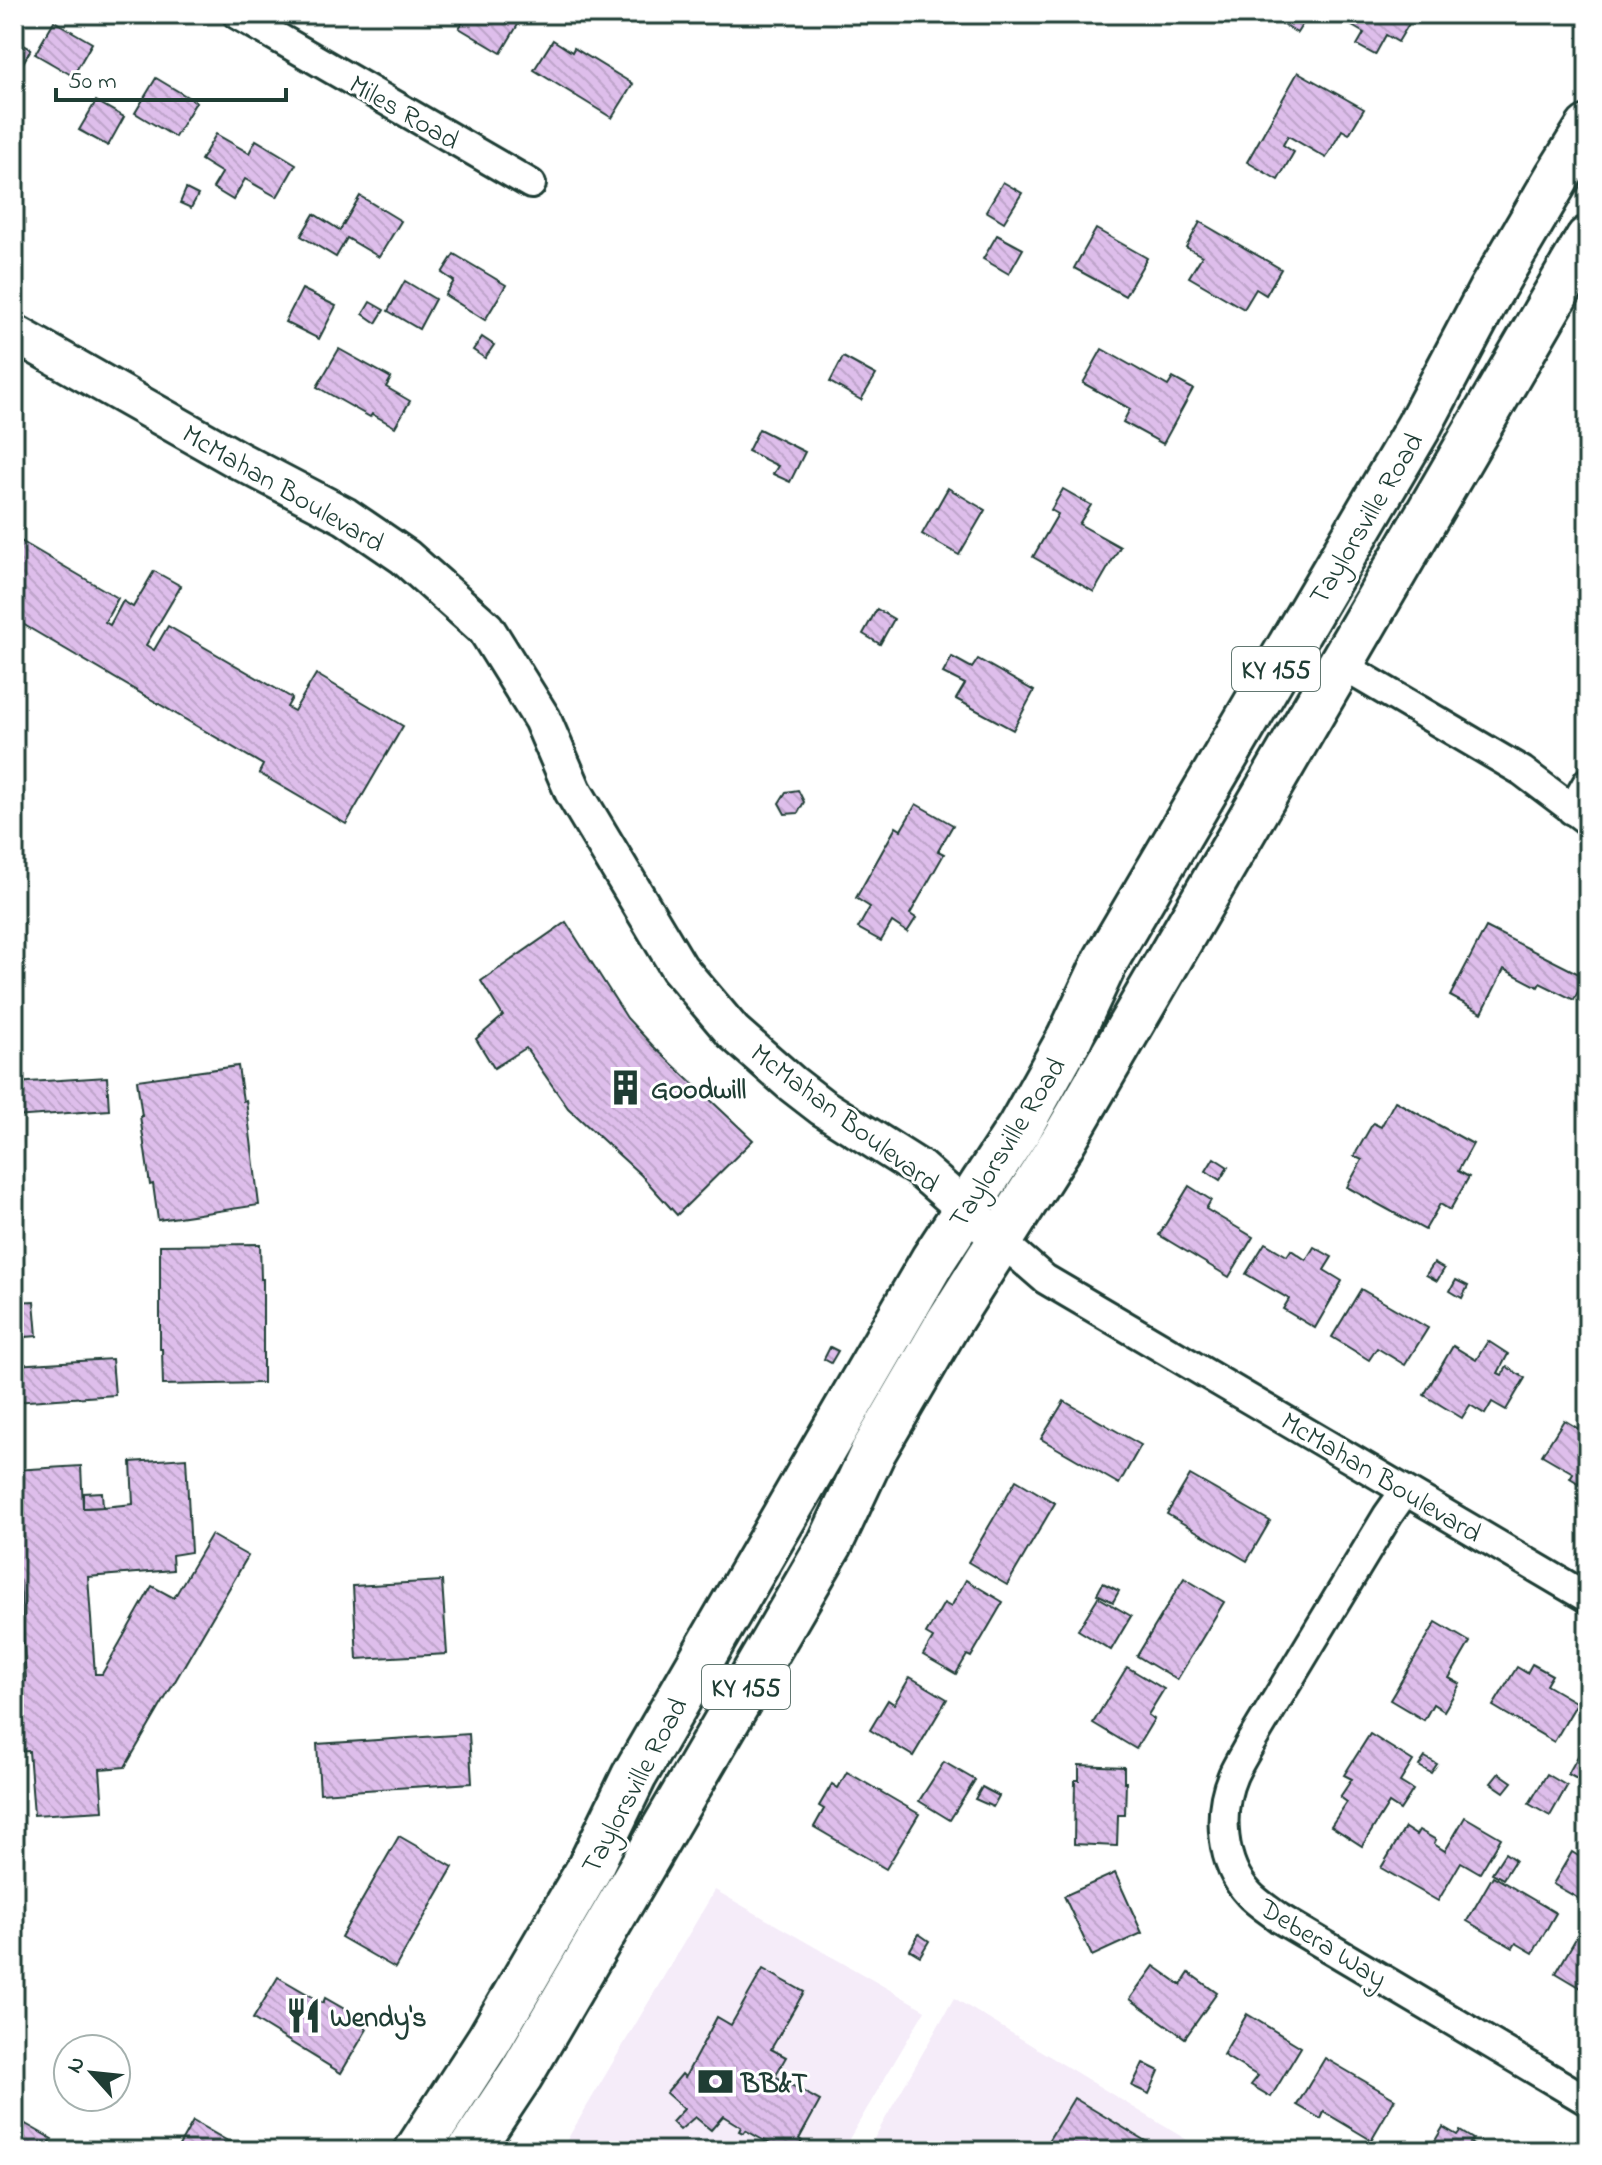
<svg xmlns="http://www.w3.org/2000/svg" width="1602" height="2165" font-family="'Indie Flower',sans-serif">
<defs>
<pattern id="building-back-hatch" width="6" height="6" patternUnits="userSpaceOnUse" patternTransform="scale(2)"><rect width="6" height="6" fill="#debeeb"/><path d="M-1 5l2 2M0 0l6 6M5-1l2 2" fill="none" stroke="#bea4ca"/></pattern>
</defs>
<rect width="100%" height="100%" fill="#fff"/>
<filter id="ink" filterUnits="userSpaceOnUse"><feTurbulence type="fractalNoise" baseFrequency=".0125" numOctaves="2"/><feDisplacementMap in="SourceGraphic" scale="16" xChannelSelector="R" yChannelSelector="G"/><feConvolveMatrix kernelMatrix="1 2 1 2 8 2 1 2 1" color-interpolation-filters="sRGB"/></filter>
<g filter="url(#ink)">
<g fill="#f5ecf9">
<path d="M715,1890L925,2010L842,2151H562L561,2150Z"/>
<path d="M954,1998L1205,2151H867Z"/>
</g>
<g fill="url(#building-back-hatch)" stroke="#1f3d34" stroke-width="2">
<path d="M468,14H514L522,18L501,53L459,28Z"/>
<path d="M1266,14H1309L1297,33Z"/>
<path d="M1353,14H1406L1404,18L1410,22L1398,42L1386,35L1375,55L1357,45L1364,33L1347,23Z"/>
<path d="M54,21L92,43L73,76L35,54Z"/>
<path d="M14,40L31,49L14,79Z"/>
<path d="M553,40L572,52L574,48L633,84L612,118L534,70Z"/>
<path d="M1298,72L1364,109L1349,134L1342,130L1326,158L1288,136L1283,145L1294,152L1278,180L1247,162Z"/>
<path d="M156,78L196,102L175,137L135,113Z"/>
<path d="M96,101L124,117L108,146L79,130Z"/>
<path d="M216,134L249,153L256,140L296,164L277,197L245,179L233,200L213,188L222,173L201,160Z"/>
<path d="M1003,182L1022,193L1004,222L986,211Z"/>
<path d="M186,189L198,195L191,208L180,203Z"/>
<path d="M360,196L401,221L379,257L347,238L336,257L301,236L314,214L340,230Z"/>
<path d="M1200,222L1281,269L1266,295L1256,289L1244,309L1189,277L1202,256L1186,247Z"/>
<path d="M1096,229L1147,258L1125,296L1074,268Z"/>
<path d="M997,235L1023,249L1009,274L983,259Z"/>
<path d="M454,254L506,285L485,320L445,295L454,281L442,273Z"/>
<path d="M405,281L435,299L419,329L388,311Z"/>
<path d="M302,289L336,306L319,339L285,322Z"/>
<path d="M370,302L384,310L376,323L363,314Z"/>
<path d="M482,337L494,345L485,358L473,350Z"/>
<path d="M339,349L391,378L386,387L410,401L395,427L372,414L370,417L317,387Z"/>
<path d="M1102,349L1168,386L1173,378L1193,389L1163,444L1123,422L1130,409L1083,383Z"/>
<path d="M843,357L876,375L861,400L830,382Z"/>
<path d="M759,429L805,452L790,482L773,474L778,466L748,451Z"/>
<path d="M948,488L985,510L959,555L922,534Z"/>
<path d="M1063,489L1091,505L1079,524L1120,547L1094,592L1033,557L1058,514L1051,510Z"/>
<path d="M14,537L118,598L105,622L110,625L123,601L133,607L154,571L181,586L146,645L154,650L168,626L292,698L287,707L294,711L316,674L403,726L346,824L259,773L263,765L14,619Z"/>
<path d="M877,609L894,619L880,644L863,634Z"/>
<path d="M952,657L972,668L978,659L1034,691L1013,730L956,699L965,684L943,673Z"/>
<path d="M798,790L804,802L798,813L785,814L779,803L786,792Z"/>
<path d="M916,804L953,825L938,851L944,854L910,914L916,918L907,932L892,922L881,941L858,928L870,907L856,898L896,827L901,830Z"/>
<path d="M566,922L627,1018L653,1046L753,1140L677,1215L641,1175L568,1108L526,1048L494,1068L476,1039L503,1016L481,981Z"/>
<path d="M1486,927L1585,977L1574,1000L1540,983L1538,987L1504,969L1482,1013L1450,996Z"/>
<path d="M238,1066L243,1101L246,1100L259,1205L158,1220L153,1184L150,1185L140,1116H142L137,1080Z"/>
<path d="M107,1077L109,1110L14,1117V1083Z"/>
<path d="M1395,1101L1473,1144L1458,1171L1469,1177L1450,1210L1440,1204L1425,1230L1347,1187L1362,1160L1354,1156L1373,1123L1381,1127Z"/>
<path d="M1214,1158L1228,1167L1220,1180L1206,1171Z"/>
<path d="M1189,1186L1211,1200L1206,1209L1253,1237L1229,1277L1159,1235Z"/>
<path d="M1265,1243L1287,1256L1291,1250L1306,1260L1314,1247L1332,1257L1324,1270L1342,1281L1315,1328L1283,1309L1289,1299L1246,1274Z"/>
<path d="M260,1244L261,1279H263V1383L163,1385L162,1349H160V1245Z"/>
<path d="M1434,1263L1444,1269L1437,1281L1426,1275Z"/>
<path d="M1456,1280L1468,1286L1462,1298L1450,1291Z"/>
<path d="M1361,1289L1428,1328L1405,1365L1377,1348L1369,1360L1332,1337Z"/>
<path d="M34,1301L37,1336L14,1338V1302Z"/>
<path d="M1488,1341L1508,1354L1498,1373L1502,1375L1507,1367L1525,1378L1506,1410L1492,1402L1485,1414L1470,1405L1462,1418L1424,1395L1453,1346L1476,1360Z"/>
<path d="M830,1347L838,1351L831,1363L824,1359Z"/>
<path d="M112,1359L115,1395L14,1402V1365Z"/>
<path d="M1064,1401L1141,1445L1119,1484L1041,1439Z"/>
<path d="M1588,1416V1489L1570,1478L1573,1473L1542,1455L1564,1420L1579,1429Z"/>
<path d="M186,1458L191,1552L172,1555L173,1570L88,1577L95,1674H102L152,1586L174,1598L211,1535L248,1556L125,1767L100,1769L103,1811L34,1815L29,1751L14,1752V1681H26L20,1581H14V1470L81,1466L83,1508L103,1507L133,1504L131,1462Z"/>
<path d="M1190,1475L1270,1521L1247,1561L1167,1514Z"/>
<path d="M1016,1480L1055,1503L1007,1585L968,1562Z"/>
<path d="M102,1492L103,1507L83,1508V1493Z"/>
<path d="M1184,1578L1224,1602L1177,1680L1137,1656Z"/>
<path d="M966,1580L1003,1602L971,1657L967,1655L956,1674L923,1655L933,1638L926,1634L944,1603L951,1607Z"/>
<path d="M442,1581L447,1654L357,1659L353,1586Z"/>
<path d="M1103,1583L1119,1591L1113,1602L1097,1594Z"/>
<path d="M1098,1597L1131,1616L1111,1650L1078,1630Z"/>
<path d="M1436,1622L1470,1642L1449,1678L1460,1684L1444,1711L1433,1704L1424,1720L1390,1700Z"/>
<path d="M1532,1664L1552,1675L1546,1685L1577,1703L1554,1742L1493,1706L1517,1667L1527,1673Z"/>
<path d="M1127,1667L1164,1689L1148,1715L1154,1719L1136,1749L1093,1723Z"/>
<path d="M910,1677L947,1699L913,1756L870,1730L888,1700L894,1704Z"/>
<path d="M469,1734L472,1783L320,1793L317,1744Z"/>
<path d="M1370,1734L1413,1761L1400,1782L1413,1790L1400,1810L1389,1803L1362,1846L1331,1826L1347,1802L1340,1797L1352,1779L1344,1775Z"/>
<path d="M1582,1749L1588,1752V1785L1568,1774Z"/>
<path d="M1425,1757L1437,1764L1431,1773L1419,1766Z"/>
<path d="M944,1762L975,1780L950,1820L919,1801Z"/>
<path d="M1079,1765L1124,1767V1782H1126L1125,1815H1118L1117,1846L1074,1844L1075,1780H1079Z"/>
<path d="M847,1772L919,1814L886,1869L814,1827L824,1809L819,1806L832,1784L838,1788Z"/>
<path d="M1499,1773L1512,1782L1504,1792L1491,1783Z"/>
<path d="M1547,1774L1567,1786L1550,1816L1529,1804Z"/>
<path d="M982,1787L999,1796L993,1807L975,1799Z"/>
<path d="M1465,1817L1501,1838L1480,1873L1461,1862L1438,1901L1381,1868L1405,1828L1416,1835L1419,1830L1436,1840L1434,1844L1445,1851Z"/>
<path d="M399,1836L453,1867L395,1968L341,1937Z"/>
<path d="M1572,1852L1588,1862V1894L1583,1901L1553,1884Z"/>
<path d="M1505,1853L1515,1860L1503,1879L1492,1873Z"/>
<path d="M1115,1873L1142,1933L1092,1956L1064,1896Z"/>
<path d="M1493,1876L1556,1913L1533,1953L1516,1943L1513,1948L1467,1921Z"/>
<path d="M1579,1933L1588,1938V1992L1556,1973Z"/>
<path d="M919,1934L929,1941L920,1956L910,1950Z"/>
<path d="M1154,1966L1181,1985L1189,1973L1217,1993L1185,2038L1130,1999Z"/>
<path d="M763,1969L804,1992L771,2049L786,2057L775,2076L820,2101L799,2139L802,2141L796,2151H773L770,2149L772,2145L745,2130L743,2133L739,2131L741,2127L723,2116L711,2130L695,2117L680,2130L672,2122L684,2109L666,2093L682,2074L685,2077L717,2017L731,2025Z"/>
<path d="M278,1977L323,2003L325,1998L355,2015L352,2020L367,2029L341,2073L253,2019Z"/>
<path d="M1247,2014L1301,2047L1271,2097L1251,2085L1258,2076L1223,2055Z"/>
<path d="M1325,2058L1395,2099L1371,2140L1324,2112L1321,2119L1297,2105Z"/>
<path d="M1143,2063L1159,2071L1149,2094L1132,2086Z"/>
<path d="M1074,2098L1162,2151H1042Z"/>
<path d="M15,2118L52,2139L45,2151H14Z"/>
<path d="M193,2121L245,2151H176Z"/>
<path d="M1443,2127L1457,2135L1460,2131L1473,2139L1470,2143L1484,2151H1429Z"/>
</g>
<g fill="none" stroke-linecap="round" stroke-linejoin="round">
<defs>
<g id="minor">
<path d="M237,14L531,184"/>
<path d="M1340,664L1522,771L1588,821"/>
<path d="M1572,810L1588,782"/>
<path d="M1000,1240L1045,1279L1588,1598"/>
<path d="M1405,1491L1388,1515L1251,1742C1245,1753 1238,1764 1233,1775C1217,1812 1221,1864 1249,1894C1257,1903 1269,1910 1279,1918L1588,2101"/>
</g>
<path id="tertiary" d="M14,333L238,460L345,516L405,557L486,629L542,719L573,791L679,968L733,1032L791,1083L822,1107L920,1169L986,1227"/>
<g id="primary">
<path d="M417,2151L489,2040L589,1869L634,1776L933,1260L1020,1127L1069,1039L1106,960L1418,428L1490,292L1558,176L1588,128"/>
<path d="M470,2151L521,2074L830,1544L873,1452L948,1323L1062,1143L1588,239"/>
</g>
</defs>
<use href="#minor" stroke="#1f3d34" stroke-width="34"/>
<use href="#tertiary" stroke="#1f3d34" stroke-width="42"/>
<use href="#primary" stroke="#1f3d34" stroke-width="50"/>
<use href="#minor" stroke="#fff" stroke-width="28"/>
<use href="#tertiary" stroke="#fff" stroke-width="36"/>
<use href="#primary" stroke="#fff" stroke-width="44"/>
</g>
</g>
<defs>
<symbol id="building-bare" viewBox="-9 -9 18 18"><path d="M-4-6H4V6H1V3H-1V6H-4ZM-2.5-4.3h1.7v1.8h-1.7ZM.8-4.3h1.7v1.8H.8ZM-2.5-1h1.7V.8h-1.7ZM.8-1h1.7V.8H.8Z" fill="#1f3d34" stroke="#fff" stroke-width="2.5" paint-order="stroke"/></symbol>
<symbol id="restaurant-bare" viewBox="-9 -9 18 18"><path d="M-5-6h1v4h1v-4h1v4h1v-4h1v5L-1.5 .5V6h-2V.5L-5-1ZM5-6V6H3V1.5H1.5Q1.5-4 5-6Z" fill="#1f3d34" stroke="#fff" stroke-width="2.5" paint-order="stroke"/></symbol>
<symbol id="bank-bare" viewBox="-9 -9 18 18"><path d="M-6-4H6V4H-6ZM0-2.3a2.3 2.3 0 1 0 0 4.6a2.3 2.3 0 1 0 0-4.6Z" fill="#1f3d34" stroke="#fff" stroke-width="2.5" paint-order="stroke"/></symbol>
</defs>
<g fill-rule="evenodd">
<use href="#building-bare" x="600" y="1062" width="51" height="51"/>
<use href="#restaurant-bare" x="278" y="1990" width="51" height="51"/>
<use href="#bank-bare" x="690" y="2056" width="51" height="51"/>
</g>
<g text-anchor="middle" stroke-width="6" stroke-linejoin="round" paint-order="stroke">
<g fill="#fff" stroke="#627771" stroke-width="2">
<rect x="1232" y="647" width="88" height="44" rx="6"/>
<rect x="702" y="1665" width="88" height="44" rx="6"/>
</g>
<g font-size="26" font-weight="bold" fill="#1f3d34">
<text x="1276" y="678">KY 155</text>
<text x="746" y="1696">KY 155</text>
</g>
<g font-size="28" fill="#1f3d34" stroke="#fff">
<text transform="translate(405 111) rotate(30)" y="10">Miles Road</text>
<text transform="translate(284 487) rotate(30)" y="10">McMahan Boulevard</text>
<text transform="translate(1365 518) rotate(-59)" y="10">Taylorsville Road</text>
<text transform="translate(846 1117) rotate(37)" y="10">McMahan Boulevard</text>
<text transform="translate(1006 1142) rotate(-58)" y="10">Taylorsville Road</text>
<text transform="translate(1382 1476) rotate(31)" y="10">McMahan Boulevard</text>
<text transform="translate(633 1785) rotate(-62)" y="10">Taylorsville Road</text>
<text transform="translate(1324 1942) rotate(32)" y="10">Debera Way</text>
</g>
<g font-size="28" font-weight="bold" fill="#1f3d34" stroke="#fff" text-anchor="start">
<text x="651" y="1098">Goodwill</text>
<text x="330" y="2026">Wendy's</text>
<text x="741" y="2092">BB&amp;T</text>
</g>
</g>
<rect width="1602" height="2165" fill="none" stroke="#fff" stroke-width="48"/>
<rect x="24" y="24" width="1554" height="2117" fill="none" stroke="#1f3d34" stroke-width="3" filter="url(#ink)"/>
<g transform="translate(92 2073) rotate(297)"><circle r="38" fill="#ffffff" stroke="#a5b1ae" stroke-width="2"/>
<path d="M0-6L14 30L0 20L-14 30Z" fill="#1f3d34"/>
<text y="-12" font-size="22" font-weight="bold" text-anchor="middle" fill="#1f3d34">N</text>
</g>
<path d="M56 88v12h230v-12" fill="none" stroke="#1f3d34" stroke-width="4"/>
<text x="68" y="88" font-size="24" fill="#1f3d34" stroke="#ffffff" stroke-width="6" paint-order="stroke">50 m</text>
</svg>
